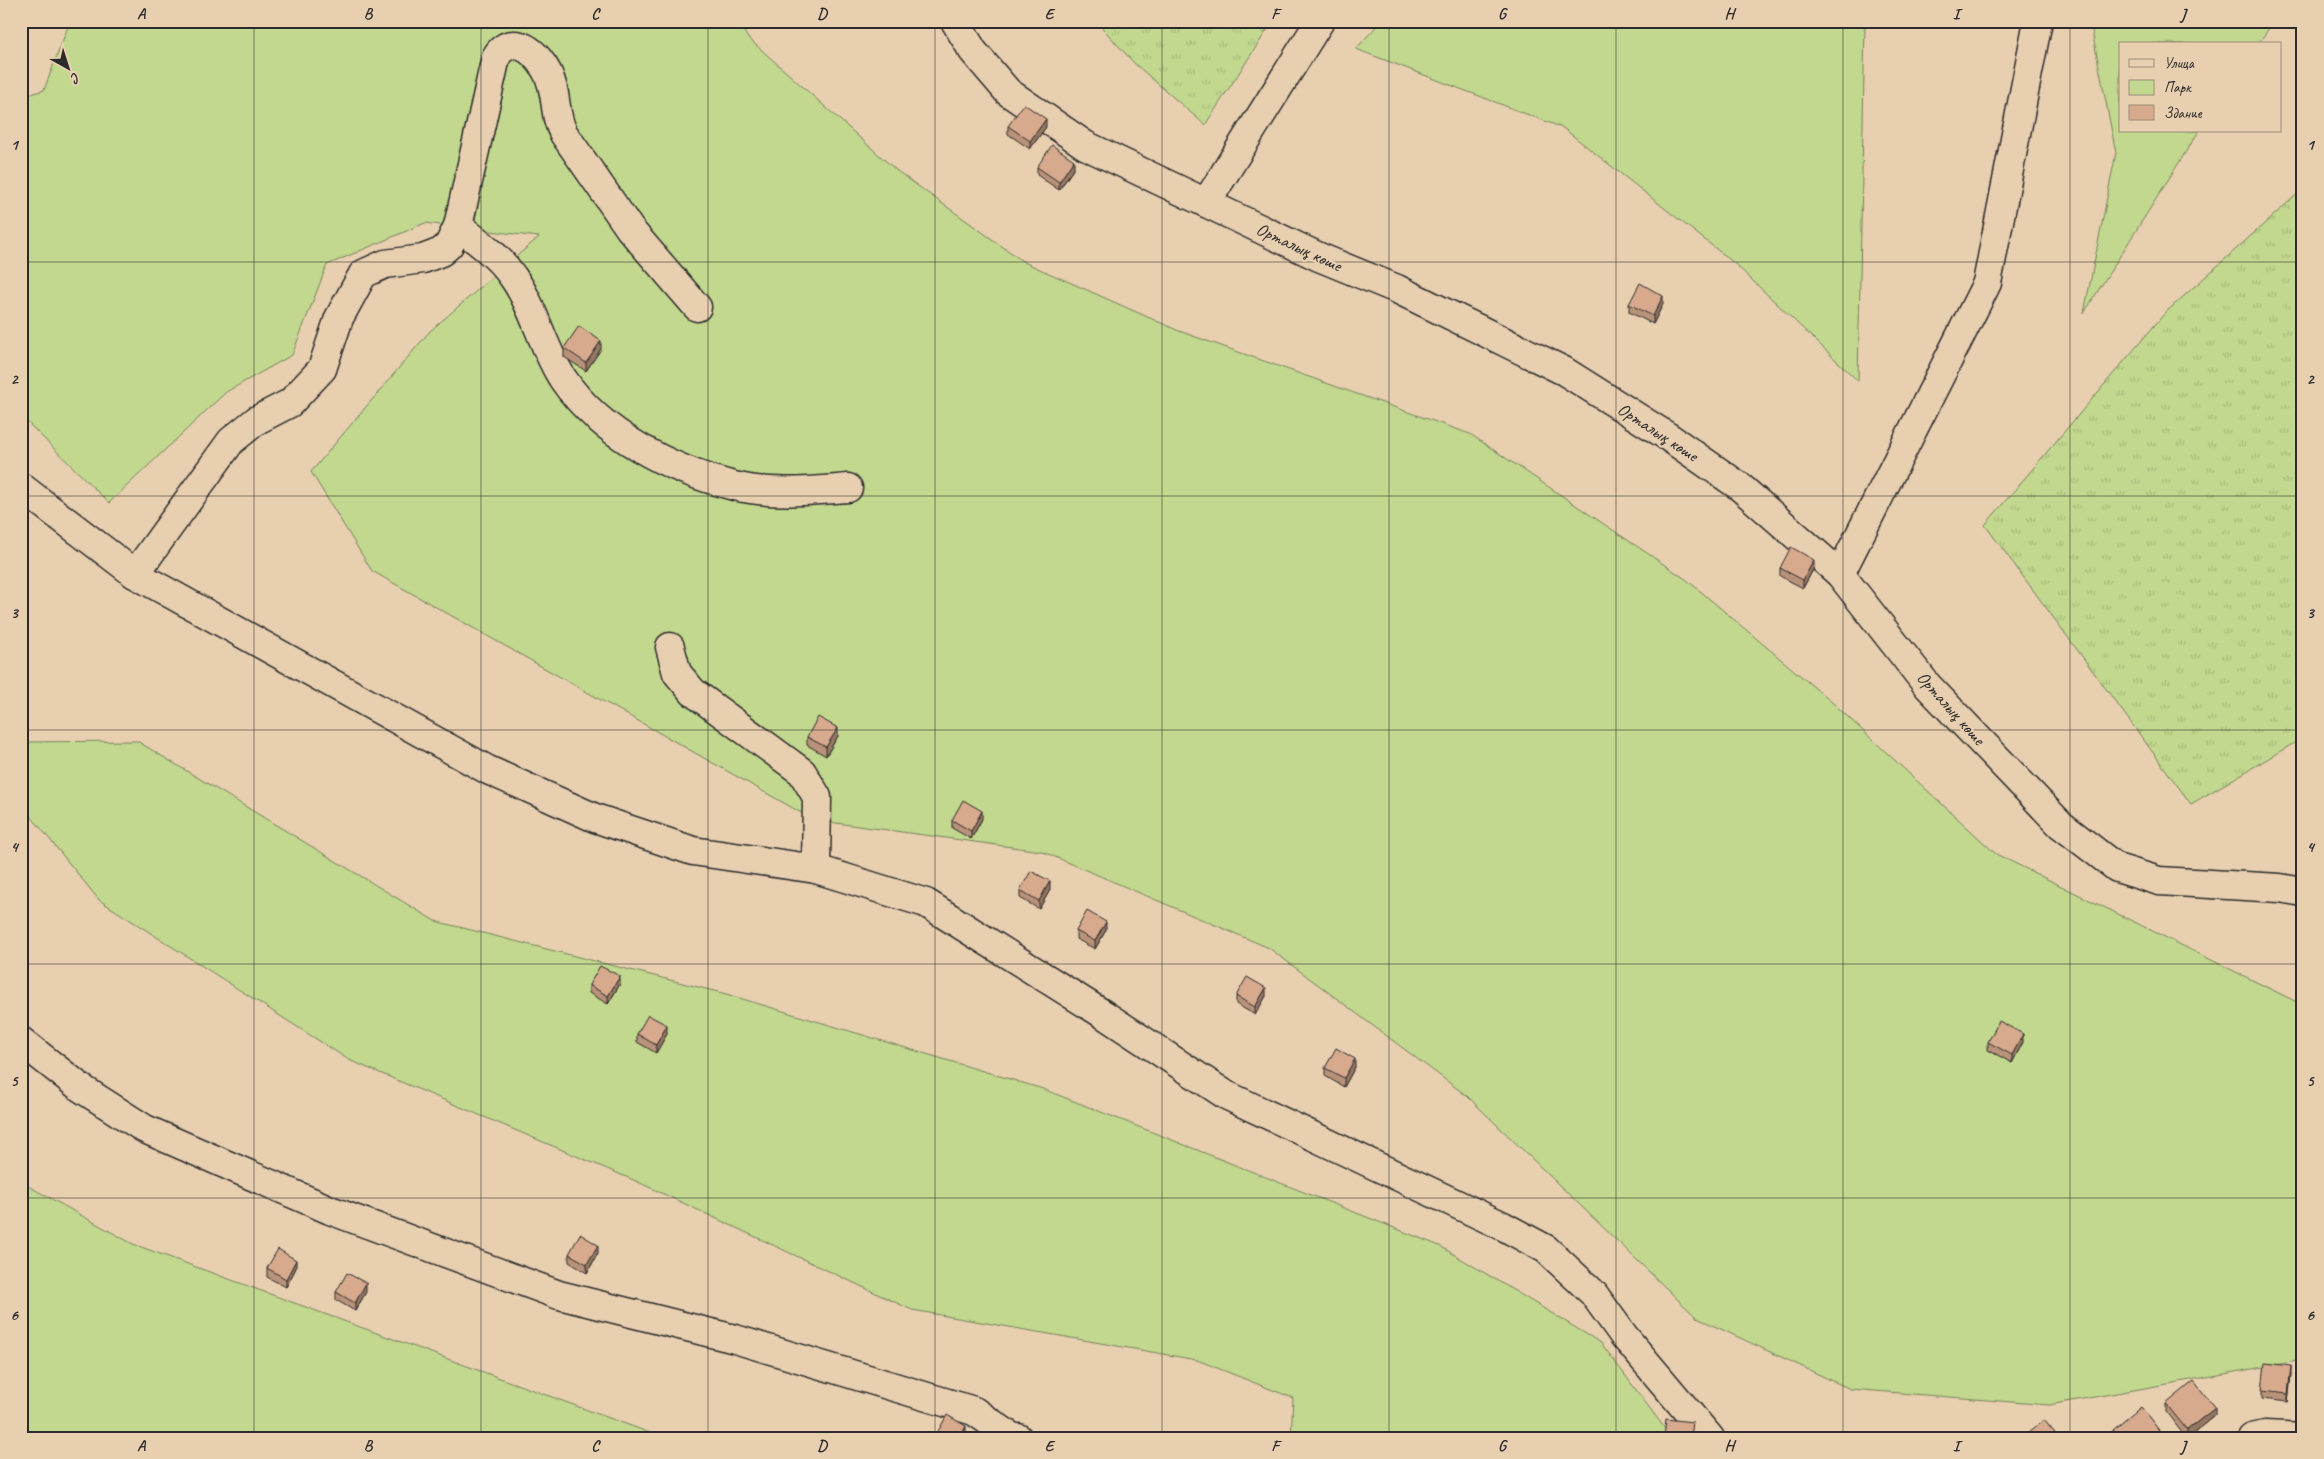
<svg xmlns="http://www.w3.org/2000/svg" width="2324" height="1459" font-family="Caveat,sans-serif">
<defs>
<pattern id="grass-tufts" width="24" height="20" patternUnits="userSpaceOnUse" patternTransform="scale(1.25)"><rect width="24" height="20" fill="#c1d88e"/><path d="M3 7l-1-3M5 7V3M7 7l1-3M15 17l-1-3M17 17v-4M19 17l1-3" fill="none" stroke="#a6ba7b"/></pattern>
</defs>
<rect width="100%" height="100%" fill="#e8cfb0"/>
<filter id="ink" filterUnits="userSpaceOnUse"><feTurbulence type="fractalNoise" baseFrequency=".02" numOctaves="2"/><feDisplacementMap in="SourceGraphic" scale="10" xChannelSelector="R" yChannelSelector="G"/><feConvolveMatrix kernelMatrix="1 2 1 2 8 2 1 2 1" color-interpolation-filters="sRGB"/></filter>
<g filter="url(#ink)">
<g fill="url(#grass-tufts)" stroke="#76825c">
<path d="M1096,21H1273L1205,125L1134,63Z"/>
<path d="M2303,189V734L2301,739L2191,804L1985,525L2165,313Z"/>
</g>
<g fill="#c1d88e" stroke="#76825c">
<path d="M70,21H739L747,37L897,171L1024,262L1179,331L1470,434L1687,580L1834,704L1996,854L2303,1005V1360L2049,1405L1850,1389L1697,1318L1467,1096L1269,948L1041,851L814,820L372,571L311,472L430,331L539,237L425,223L327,265L292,355L226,392L109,503L21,416V97L44,90Z"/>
<path d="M1381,21H1865L1858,381L1734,263L1563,128L1356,49Z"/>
<path d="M2090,21H2274L2258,44H2120V131H2199L2084,313L2116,153Z"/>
<path d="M137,741L435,921L726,994L1043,1089L1440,1246L1601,1343L1672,1438H1291L1293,1398L1197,1360L912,1310L638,1182L349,1060L99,900L21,804V742Z"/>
<path d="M21,1182L133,1244L664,1438H21Z"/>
</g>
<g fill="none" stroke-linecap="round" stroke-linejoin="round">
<defs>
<g id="minor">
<path d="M955,21L973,51L1008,92L1085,145L1319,257L1397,289L1564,371L1667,436L1739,486L1840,574L1927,685L2061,825L2117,868L2159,881L2280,888L2303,892"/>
<path d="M1206,203L1320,21"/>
<path d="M458,226C477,241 499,256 513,277C535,308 542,347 563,379C600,434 671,470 734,486C771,495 810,491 848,488"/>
<path d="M21,487L135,574L488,770L595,818L693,851L816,869L926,903L1103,1014L1226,1095L1503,1226L1546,1249L1593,1293L1624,1336L1710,1438"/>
<path d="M135,574L231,441L257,420L290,403L322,369L339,318L363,274L385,264L423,259L441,252L449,245L458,226L496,57C500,50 505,45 514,45C532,45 548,69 552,85C557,103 555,118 564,134L630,229L697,307"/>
<path d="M1840,574L1987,283L2038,21"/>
<path d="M670,647L677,673L693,692L802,772L817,797L816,869"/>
<path d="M21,1041L81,1088L145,1129L330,1210L559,1295L735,1339L974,1411L1013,1438H1018"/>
<path d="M2252,1438L2265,1435L2303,1437"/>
</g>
</defs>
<use href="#minor" stroke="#2b2b2b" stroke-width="31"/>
<use href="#minor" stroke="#e8cfb0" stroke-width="28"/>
</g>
<g fill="#b9927a" stroke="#2b2b2b">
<path d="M1008,126L1046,127L1030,149L1008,134Z"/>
<path d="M1037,167L1074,168L1059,190L1037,175Z"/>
<path d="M1629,304H1663L1653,324L1629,312Z"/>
<path d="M564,348L601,349L586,371L564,357Z"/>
<path d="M1780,568H1814L1803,588L1780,576Z"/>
<path d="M838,736L826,756L807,745V737Z"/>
<path d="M982,819L971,839L952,828V820Z"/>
<path d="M1020,890H1050L1039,909L1020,898Z"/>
<path d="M1106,930L1095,949L1076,939V931Z"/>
<path d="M620,984L608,1004L589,993V985Z"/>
<path d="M1236,996H1266L1255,1015L1236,1004Z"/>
<path d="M637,1034H667L656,1053L637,1042Z"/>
<path d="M1988,1042H2023L2012,1063L1988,1050Z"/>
<path d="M1355,1067L1344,1087L1325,1076V1068Z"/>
<path d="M598,1253L587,1273L569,1262V1254Z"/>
<path d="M267,1268H296L286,1287L267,1277Z"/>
<path d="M336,1292H366L355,1311L336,1300Z"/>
<path d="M2291,1374L2288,1402L2262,1399V1391Z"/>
<path d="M2166,1404L2215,1416L2188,1438H2186L2166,1412Z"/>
<path d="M2113,1430L2162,1438H2113Z"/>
</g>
<g fill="#967763" stroke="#2b2b2b">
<path d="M1046,119V127L1030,149V141Z"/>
<path d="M1074,160V168L1059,190V182Z"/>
<path d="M1663,296V304L1653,324V316Z"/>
<path d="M601,341V349L586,371V363Z"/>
<path d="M1814,560V568L1803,588V580Z"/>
<path d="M838,728V736L826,756V747Z"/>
<path d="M982,811V819L971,839V831Z"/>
<path d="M1050,881V890L1039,909V901Z"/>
<path d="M1106,922V930L1095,949V941Z"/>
<path d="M620,976V984L608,1004V996Z"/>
<path d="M1266,988V996L1255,1015V1007Z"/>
<path d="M667,1025V1034L656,1053V1045Z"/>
<path d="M2023,1034V1042L2012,1063V1055Z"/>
<path d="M1355,1059V1067L1344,1087V1078Z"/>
<path d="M598,1245V1253L587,1273V1264Z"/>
<path d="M296,1260V1268L286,1287V1279Z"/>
<path d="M366,1283V1292L355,1311V1303Z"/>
<path d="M2291,1366V1374L2288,1402V1394Z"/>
<path d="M2215,1408V1416L2188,1438H2187V1430Z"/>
<path d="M966,1426V1434L964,1438H960Z"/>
<path d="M2162,1434V1438H2157Z"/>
</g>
<g fill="#d7aa8e" stroke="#2b2b2b">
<path d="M1024,104L1046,119L1030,141L1008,126Z"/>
<path d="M1052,145L1074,160L1059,182L1037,167Z"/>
<path d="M1640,283L1663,296L1653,316L1629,304Z"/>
<path d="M579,326L601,341L586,363L564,348Z"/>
<path d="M1791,547L1814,560L1803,580L1780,568Z"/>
<path d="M818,717L838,728L826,747L807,737Z"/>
<path d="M963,800L982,811L971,831L952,820Z"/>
<path d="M1031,871L1050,881L1039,901L1020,890Z"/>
<path d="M1087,911L1106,922L1095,941L1076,931Z"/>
<path d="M600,966L620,976L608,996L589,985Z"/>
<path d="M1247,977L1266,988L1255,1007L1236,996Z"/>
<path d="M648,1015L667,1025L656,1045L637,1034Z"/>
<path d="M1999,1021L2023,1034L2012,1055L1988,1042Z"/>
<path d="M1336,1048L1355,1059L1344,1078L1325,1068Z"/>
<path d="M580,1234L598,1245L587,1264L569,1254Z"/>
<path d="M278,1249L296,1260L286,1279L267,1268Z"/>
<path d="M347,1273L366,1283L355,1303L336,1292Z"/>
<path d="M2265,1363L2291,1366L2288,1394L2262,1391Z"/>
<path d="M2194,1381L2215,1408L2187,1430L2166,1404Z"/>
<path d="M2141,1407L2162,1434L2157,1438H2119L2113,1430Z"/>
<path d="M947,1415L966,1426L960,1438H942L936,1435Z"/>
<path d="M1666,1419L1693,1422L1691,1438H1664Z"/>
<path d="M2044,1420L2059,1438H2022Z"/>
</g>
</g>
<path fill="none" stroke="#2b2b2b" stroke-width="1" stroke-opacity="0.55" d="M254,21V1438M481,21V1438M708,21V1438M935,21V1438M1162,21V1438M1389,21V1438M1616,21V1438M1843,21V1438M2070,21V1438M21,262H2303M21,496H2303M21,730H2303M21,964H2303M21,1198H2303"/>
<g text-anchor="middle" stroke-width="4.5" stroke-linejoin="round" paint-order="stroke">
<g font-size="18" fill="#2b2b2b" stroke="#e8cfb0">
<text transform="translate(1299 247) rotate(25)" y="6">Орталық көше</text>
<text transform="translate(1658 432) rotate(33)" y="6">Орталық көше</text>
<text transform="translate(1951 708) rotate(48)" y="6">Орталық көше</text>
</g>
</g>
<rect width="2324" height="1459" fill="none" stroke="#e8cfb0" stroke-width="55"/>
<rect x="2119" y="42" width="162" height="90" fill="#e8cfb0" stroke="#9c8d7b"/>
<rect x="2129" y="59" width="25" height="8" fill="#e8cfb0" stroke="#9c8d7b"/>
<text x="2164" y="68" font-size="15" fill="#2b2b2b">Улица</text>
<rect x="2129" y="80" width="25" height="15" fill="#c1d88e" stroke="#9c8d7b"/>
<text x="2164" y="92" font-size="15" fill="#2b2b2b">Парк</text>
<rect x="2129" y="105" width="25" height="15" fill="#d7aa8e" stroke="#9c8d7b"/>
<text x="2164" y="118" font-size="15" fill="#2b2b2b">Здание</text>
<g transform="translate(68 68) rotate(141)" stroke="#e8cfb0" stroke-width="4" paint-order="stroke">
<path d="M0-4L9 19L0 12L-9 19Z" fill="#2b2b2b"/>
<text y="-8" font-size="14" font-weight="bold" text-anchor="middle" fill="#2b2b2b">С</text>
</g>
<rect x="28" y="28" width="2268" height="1404" fill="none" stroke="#2b2b2b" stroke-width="2"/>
<g font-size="16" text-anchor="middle" font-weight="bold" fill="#2b2b2b">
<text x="141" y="19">A</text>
<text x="368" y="19">B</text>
<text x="595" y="19">C</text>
<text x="822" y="19">D</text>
<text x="1049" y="19">E</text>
<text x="1275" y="19">F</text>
<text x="1502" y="19">G</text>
<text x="1729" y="19">H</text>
<text x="1956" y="19">I</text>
<text x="2183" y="19">J</text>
<text x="14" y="150">1</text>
<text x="2310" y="150">1</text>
<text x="14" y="384">2</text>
<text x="2310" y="384">2</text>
<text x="14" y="618">3</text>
<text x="2310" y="618">3</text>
<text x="14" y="852">4</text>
<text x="2310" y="852">4</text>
<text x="14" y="1086">5</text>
<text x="2310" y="1086">5</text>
<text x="14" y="1320">6</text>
<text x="2310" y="1320">6</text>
<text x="141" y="1451">A</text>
<text x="368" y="1451">B</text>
<text x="595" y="1451">C</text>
<text x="822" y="1451">D</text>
<text x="1049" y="1451">E</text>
<text x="1275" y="1451">F</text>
<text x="1502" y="1451">G</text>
<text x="1729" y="1451">H</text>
<text x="1956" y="1451">I</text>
<text x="2183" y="1451">J</text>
</g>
</svg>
